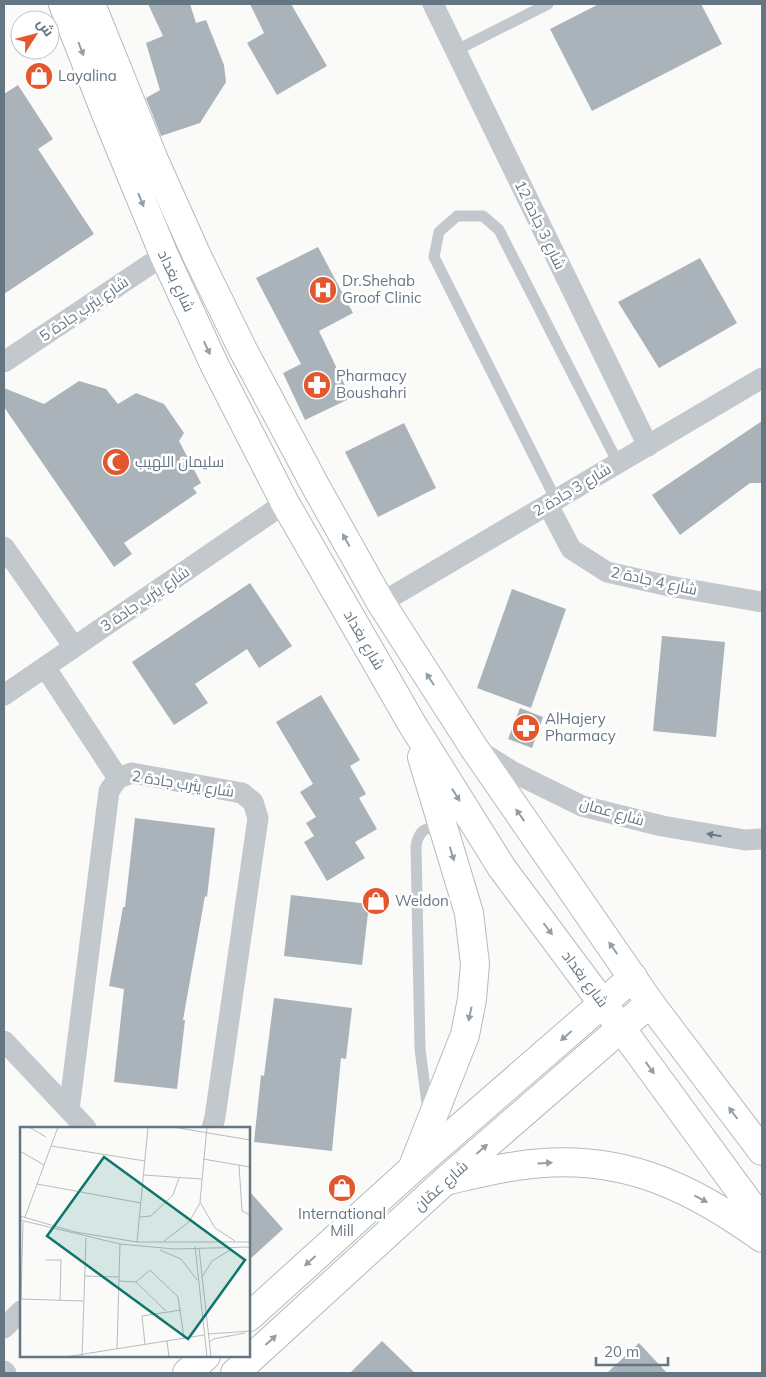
<svg xmlns="http://www.w3.org/2000/svg" width="766" height="1377" font-family="Mulish,Cairo,sans-serif">
<rect width="100%" height="100%" fill="#fafaf8"/>
<g fill="#aab3b9">
<path d="M148,4H190L196,23L206,20L224,65L226,82L200,123L161,136L146,98L160,90L146,43L163,36Z"/>
<path d="M250,4H291L327,66L277,95L247,43L264,33Z"/>
<path d="M599,4H701L722,44L592,111L550,29Z"/>
<path d="M18,85L53,139L38,149L94,234L4,294V94Z"/>
<path d="M318,247L353,313L319,331L351,398L305,420L283,373L301,364L256,278Z"/>
<path d="M700,258L737,323L659,368L618,302Z"/>
<path d="M79,381L106,389L118,404L136,393L164,404L184,433L179,441L201,483L193,488L197,493L124,543L132,554L114,567L4,407V388L44,404Z"/>
<path d="M762,421V483H750L680,535L652,495Z"/>
<path d="M404,423L436,488L378,517L345,452Z"/>
<path d="M250,583L292,646L259,668L247,649L195,684L208,703L174,725L132,662Z"/>
<path d="M512,589L566,609L531,708L477,688Z"/>
<path d="M662,636L725,642L716,737L653,731Z"/>
<path d="M321,695L360,760L350,766L366,794L359,798L377,829L355,842L365,858L327,881L304,842L314,836L306,823L316,817L300,792L313,784L276,722Z"/>
<path d="M520,708L543,717L532,748L508,739Z"/>
<path d="M135,818L215,828L207,897L205,896L183,1020H185L177,1089L114,1082L124,989L109,986L123,907H125Z"/>
<path d="M291,895L369,904L362,965L284,956Z"/>
<path d="M274,998L352,1008L346,1059L341,1058L332,1151L254,1142L261,1075L264,1076Z"/>
<path d="M249,1191L283,1229L249,1260Z"/>
<path d="M382,1341L415,1373H350Z"/>
<path d="M639,1343L667,1373H607Z"/>
</g>
<g fill="none" stroke-linecap="round" stroke-linejoin="round">
<defs>
<g id="secondary">
<path d="M650,1003L762,1151"/>
<path d="M621,1028L762,1221"/>
</g>
<g id="primary">
<path d="M63,4L106,114L164,255L215,366L285,503L412,724L502,868L621,1028"/>
<path d="M91,4L154,160L197,256L243,350L316,487L381,603L474,748L650,1003L445,1181L235,1373"/>
<path d="M414,1164L465,1035L472,999L475,964L469,913L422,757"/>
<path d="M449,1180C480,1173 512,1165 543,1163C629,1157 694,1189 762,1238"/>
<path d="M249,1317L411,1170L633,977"/>
<path d="M187,1373L206,1356"/>
</g>
</defs>
<use href="#secondary" stroke="#b3babf" stroke-width="30"/>
<use href="#primary" stroke="#b5babe" stroke-width="30"/>
<g stroke="#c3c8cc" stroke-width="11">
<path d="M455,51L548,4"/>
<path d="M556,500L434,257L439,232L457,216H483L499,230L618,463"/>
<path d="M428,1111L420,1049L416,846C419,828 427,829 442,824"/>
</g>
<g stroke="#c3c8cc" stroke-width="21">
<path d="M433,4L648,446"/>
<path d="M4,362L164,255"/>
<path d="M548,505L571,549L607,572L669,586L762,602"/>
<path d="M4,547L74,647"/>
<path d="M381,603L762,378"/>
<path d="M45,667L118,778"/>
<path d="M4,695L285,503"/>
<path d="M478,750L513,772L582,806L662,826L745,840L762,839"/>
<path d="M4,1041L86,1128"/>
<path d="M69,1110L109,791L118,778L132,773L242,793L253,802L258,818L215,1117L212,1128"/>
<path d="M4,1328L21,1311"/>
<path d="M4,1371L6,1373"/>
</g>
<use href="#secondary" stroke="#fff" stroke-width="28"/>
<use href="#primary" stroke="#fff" stroke-width="28"/>
</g>
<defs><path id="oneway-solid" d="M-6-.8H1V-3.2L6.5 0L1 3.2V.8H-6Z" transform="scale(1.25)"/></defs>
<g fill="#939fa8">
<use href="#oneway-solid" transform="translate(81 49) rotate(69)"/>
<use href="#oneway-solid" transform="translate(141 200) rotate(68)"/>
<use href="#oneway-solid" transform="translate(207 348) rotate(65)"/>
<use href="#oneway-solid" transform="translate(346 540) rotate(-119)"/>
<use href="#oneway-solid" transform="translate(430 679) rotate(-123)"/>
<use href="#oneway-solid" transform="translate(456 795) rotate(58)"/>
<use href="#oneway-solid" transform="translate(520 815) rotate(-125)"/>
<use href="#oneway-solid" transform="translate(452 854) rotate(73)"/>
<use href="#oneway-solid" transform="translate(548 929) rotate(53)"/>
<use href="#oneway-solid" transform="translate(613 948) rotate(-125)"/>
<use href="#oneway-solid" transform="translate(470 1014) rotate(102)"/>
<use href="#oneway-solid" transform="translate(566 1036) rotate(139)"/>
<use href="#oneway-solid" transform="translate(650 1068) rotate(54)"/>
<use href="#oneway-solid" transform="translate(733 1113) rotate(-127)"/>
<use href="#oneway-solid" transform="translate(482 1149) rotate(-41)"/>
<use href="#oneway-solid" transform="translate(545 1163) rotate(-3)"/>
<use href="#oneway-solid" transform="translate(701 1199) rotate(28)"/>
<use href="#oneway-solid" transform="translate(310 1261) rotate(138)"/>
<use href="#oneway-solid" transform="translate(271 1340) rotate(-42)"/>
</g>
<use fill="#6a7a87" href="#oneway-solid" transform="translate(714 835) rotate(-170)"/>
<defs>
<symbol id="shop-disc" viewBox="-11 -11 22 22"><circle r="9.5" fill="#e4572e" stroke="#fff"/><path d="M-5-2.5h2.3a2.7 3.5 0 0 1 5.4 0H5L5.5 6h-11ZM-1.5-2.5h3a1.5 2.3 0 0 0-3 0Z" fill="#fff"/></symbol>
<symbol id="hospital-disc" viewBox="-11 -11 22 22"><circle r="9.5" fill="#e4572e" stroke="#fff"/><path d="M-5-5h3v3.5h4V-5h3V5h-3V1.5h-4V5h-3Z" fill="#fff"/></symbol>
<symbol id="pharmacy-disc" viewBox="-11 -11 22 22"><circle r="9.5" fill="#e4572e" stroke="#fff"/><path d="M-2-6h4v4h4v4h-4v4h-4v-4h-4v-4h4Z" fill="#fff"/></symbol>
<symbol id="mosque-disc" viewBox="-11 -11 22 22"><circle r="9.5" fill="#e4572e" stroke="#fff"/><path d="M3.5-4.9A6 6 0 1 0 3.5 4.9A5 5 0 1 1 3.5-4.9Z" fill="#fff"/></symbol>
</defs>
<g fill-rule="evenodd">
<use href="#shop-disc" x="23" y="60" width="32" height="32"/>
<use href="#hospital-disc" x="307" y="274" width="32" height="32"/>
<use href="#pharmacy-disc" x="301" y="369" width="32" height="32"/>
<use href="#mosque-disc" x="100" y="446" width="32" height="32"/>
<use href="#pharmacy-disc" x="510" y="712" width="32" height="32"/>
<use href="#shop-disc" x="360" y="885" width="32" height="32"/>
<use href="#shop-disc" x="326" y="1172" width="32" height="32"/>
</g>
<g text-anchor="middle" stroke-width="5" stroke-linejoin="round" paint-order="stroke">
<g font-size="15" fill="#657683" stroke="#fff" text-anchor="start">
<text x="58" y="81">Layalina</text>
<text x="342" y="286">Dr.Shehab<tspan x="342" dy="17">Groof Clinic</tspan></text>
<text x="336" y="381">Pharmacy<tspan x="336" dy="17">Boushahri</tspan></text>
<text x="135" y="467">سليمان اللهيب</text>
<text x="545" y="724">AlHajery<tspan x="545" dy="17">Pharmacy</tspan></text>
<text x="395" y="906">Weldon</text>
<text x="342" y="1219" text-anchor="middle">International<tspan x="342" dy="17">Mill</tspan></text>
</g>
<g font-size="15" fill="#657683" stroke="#fff">
<text transform="translate(540 225) rotate(64)" y="5">شارع 3 جادة 12</text>
<text transform="translate(176 281) rotate(65)" y="5">شارع بغداد</text>
<text transform="translate(84 309) rotate(-34)" y="5">شارع يثرب جادة 5</text>
<text transform="translate(572 490) rotate(-31)" y="5">شارع 3 جادة 2</text>
<text transform="translate(654 581) rotate(12)" y="5">شارع 4 جادة 2</text>
<text transform="translate(145 599) rotate(-34)" y="5">شارع يثرب جادة 3</text>
<text transform="translate(364 640) rotate(60)" y="5">شارع بغداد</text>
<text transform="translate(183 784) rotate(9)" y="5">شارع يثرب جادة 2</text>
<text transform="translate(612 812) rotate(16)" y="5">شارع عمان</text>
<text transform="translate(585 979) rotate(53)" y="5">شارع بغداد</text>
<text transform="translate(441 1186) rotate(-42)" y="5">شارع عمّان</text>
</g>
</g>
<g transform="translate(20 1127)">
<rect width="230" height="230" fill="#fafaf8"/>
<path fill="none" stroke="#b5bdc2" stroke-width="1" d="M9,0L26,10M153,0L230,13M187,0L180,75L195,101L215,114M31,19L125,34M0,24L24,38M183,32L230,40M219,38L222,84L230,88M124,48L181,52M17,57L121,76M0,89L55,105L117,115H230M5,90L38,0M120,90L131,89L153,68L159,51M0,93L100,117L154,122L230,120M144,114L169,95L180,76M117,115L128,0M175,119L187,230M179,121L191,230M140,123L161,132L177,153M26,133H41L40,173M64,149L99,150M182,150L192,134L210,123M99,154L116,155M116,155L130,143L158,170L164,211M116,155L146,184M0,172L63,174M1,172L3,95M189,207L230,204M147,214L149,230M189,216L193,212L225,206M125,217L122,189L161,183M97,222L100,117M45,230L184,208M62,230L66,111"/>
<path fill="#0f766e" fill-opacity="0.15" stroke="#0f766e" stroke-width="2.5" d="M84,30L225,133L168,212L27,109Z"/>
<rect width="230" height="230" fill="none" stroke="#657683" stroke-width="2.5"/>
</g>
<rect width="766" height="1377" fill="none" stroke="#657683" stroke-width="10"/>
<g transform="translate(35 35) rotate(54)"><circle r="24" fill="#ffffff" stroke="#c1c8cd"/>
<path d="M0-4L9 19L0 12L-9 19Z" fill="#e4572e"/>
<text y="-8" font-size="14" font-weight="bold" text-anchor="middle" fill="#657683">ش</text>
</g>
<path d="M596 1357v8h72v-8" fill="none" stroke="#657683" stroke-width="2.5"/>
<text x="604" y="1357" font-size="15" fill="#657683" stroke="#ffffff" stroke-width="4" paint-order="stroke">20 m</text>
</svg>
